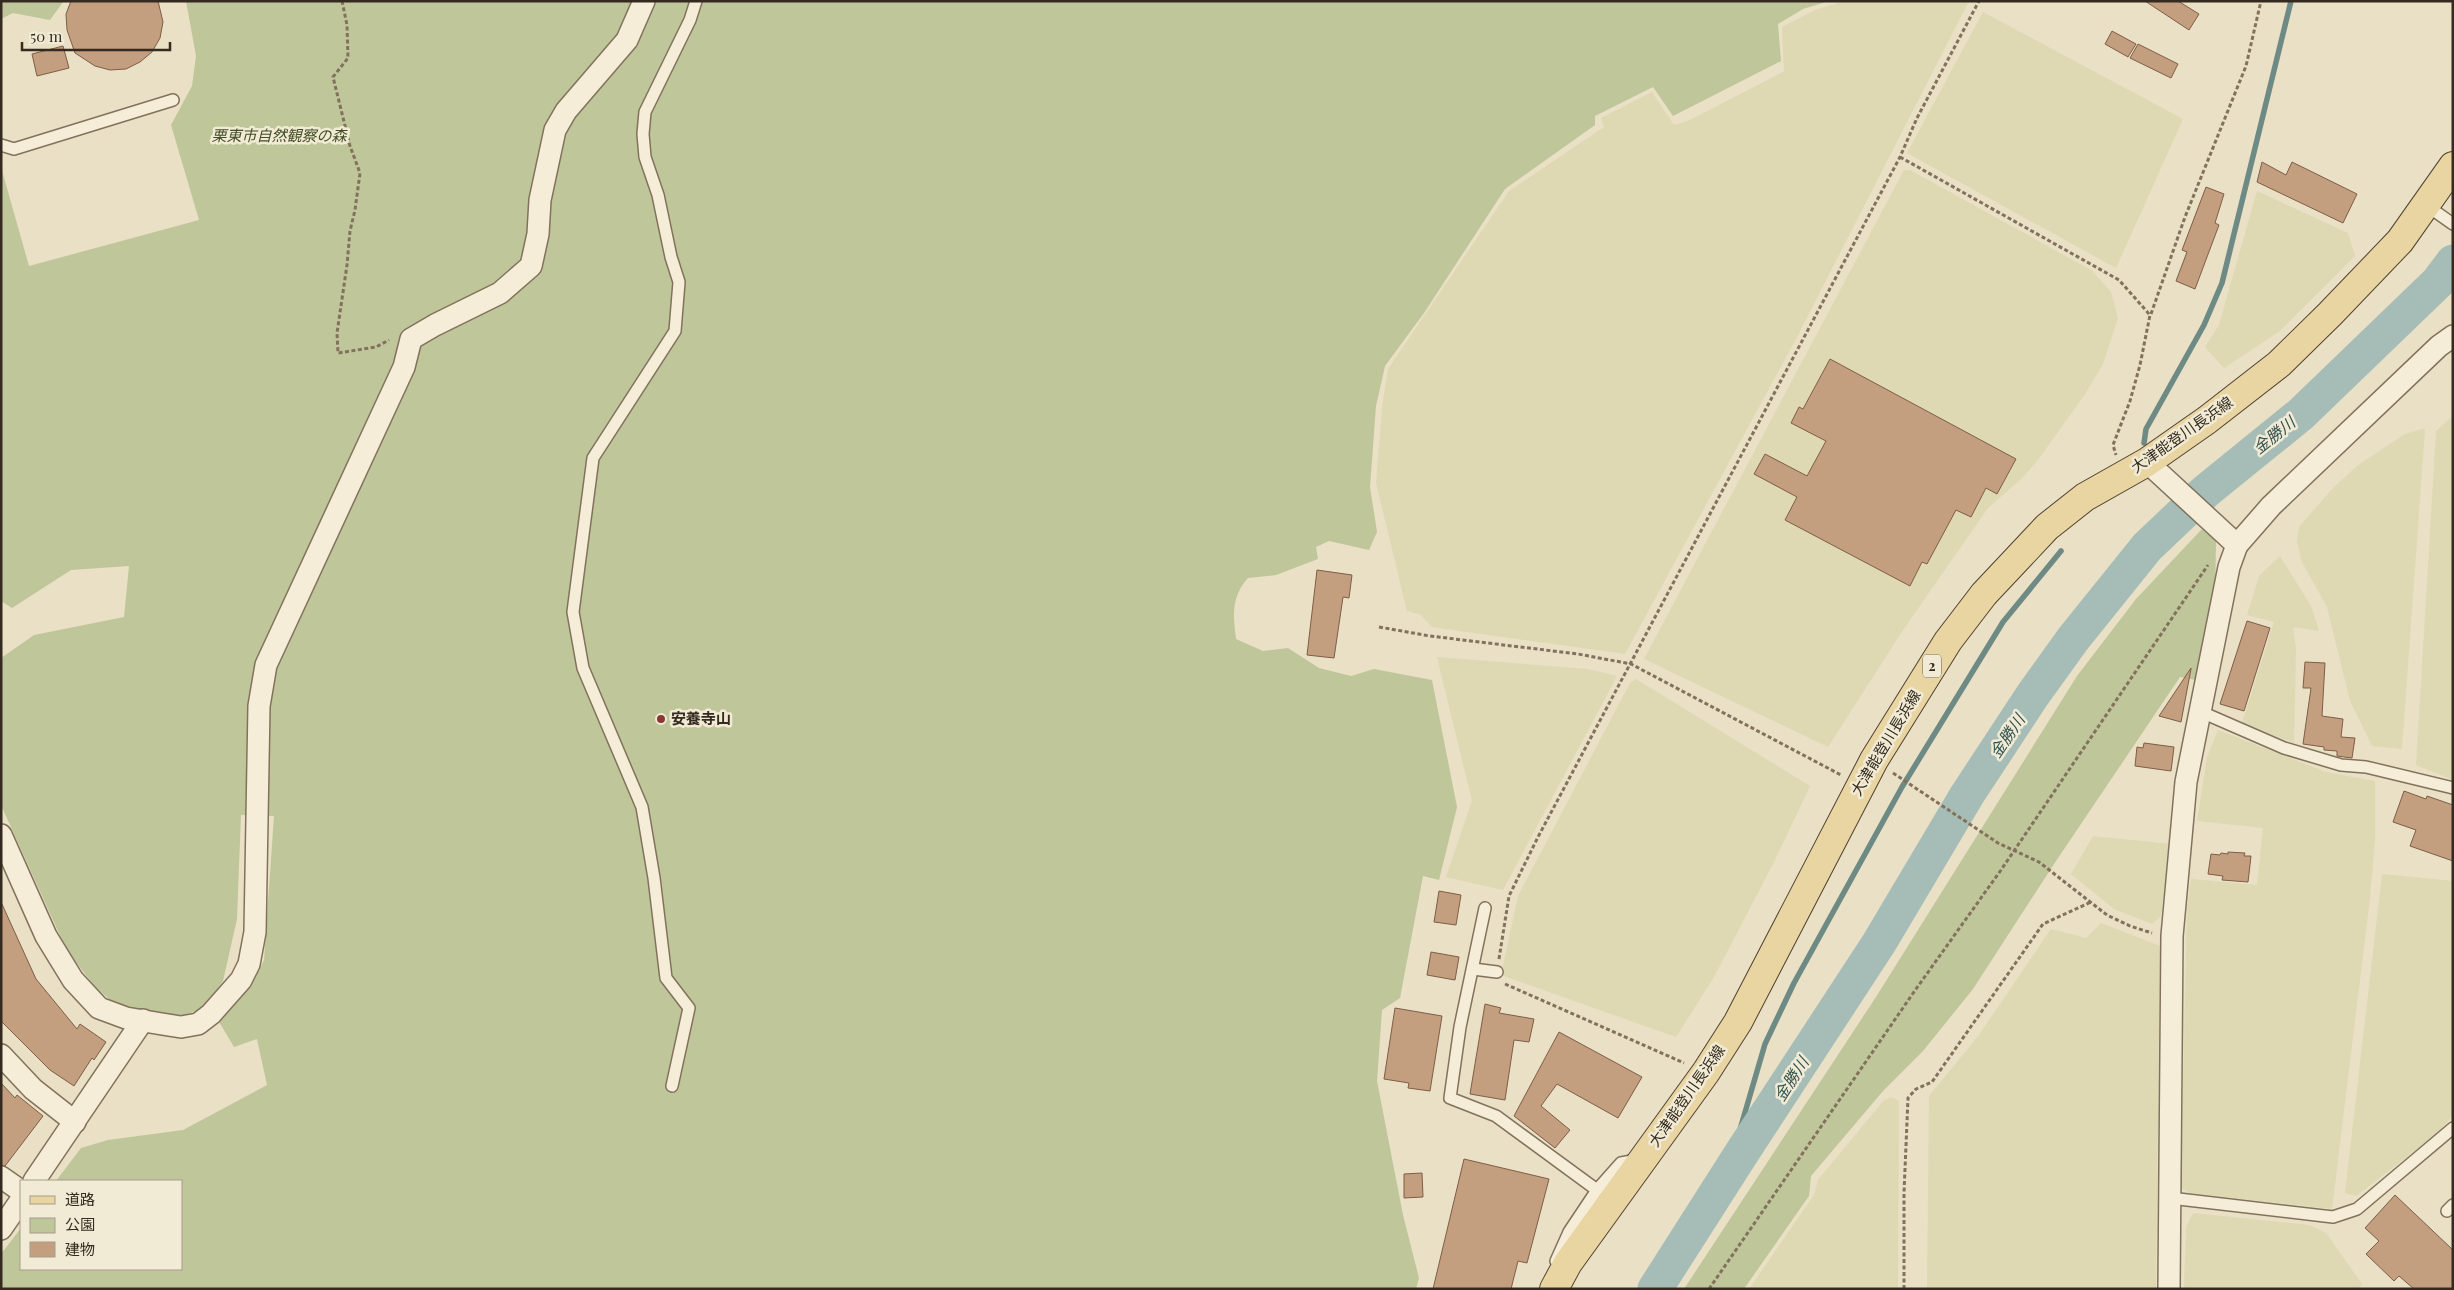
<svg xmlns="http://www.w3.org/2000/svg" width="2454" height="1290" font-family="'Playfair Display','Noto Sans JP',serif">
<rect width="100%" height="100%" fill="#e9e0c5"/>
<g fill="#ded8b3">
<path d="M1845,1H1969L1798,335L1625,654L1432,627L1421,615L1407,611L1376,483L1382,408L1388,369L1509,191L1604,127L1601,118L1652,92L1674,125L1690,120L1779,74L1784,71L1782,27L1815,10Z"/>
<path d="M1983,12L2183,119L2116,268L1907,153Z"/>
<path d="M1904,170H1910L2091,270L2111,292L2118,318L2103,364L2085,394L2038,460L2022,478L1988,508L1903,630L1828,747L1644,659Z"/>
<path d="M2257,191L2348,233L2355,256L2280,331L2224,368L2205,347L2219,325Z"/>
<path d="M2453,416V780L2416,765L2436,431Z"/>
<path d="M2425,428L2402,749L2372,746L2360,721L2350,701L2327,607L2302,562L2297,542L2299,527L2333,488L2357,466L2405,434Z"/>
<path d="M2280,556L2311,606L2319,631L2293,627L2296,648L2294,743L2242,723L2274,622L2247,615L2259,576Z"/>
<path d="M1437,657L1588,669L1617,676L1503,890L1446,877L1472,801Z"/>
<path d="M1636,679L1810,786L1774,862L1714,977L1676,1037L1501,975L1518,896L1630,683Z"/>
<path d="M2218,730L2326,772L2375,781V839L2370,898L2332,1209L2190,1193L2181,1188L2187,907L2191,879L2257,885L2263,828L2197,821L2207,757Z"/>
<path d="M2093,836L2170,844L2161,916L2152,924L2114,909L2071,874Z"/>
<path d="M2382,874L2453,881V1115L2439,1132L2356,1196L2345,1193Z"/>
<path d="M2101,923L2160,946L2156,1289H1927L1929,1096L1979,1035L2051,929L2086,938Z"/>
<path d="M1892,1097L1899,1101L1898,1289H1749L1814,1195L1818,1180L1884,1100Z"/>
<path d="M2193,1213L2309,1225L2326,1233L2362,1284L2358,1289H2184L2186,1227Z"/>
</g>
<g fill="#bfc69a">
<path d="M1,1H62L63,2L50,20L13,13L1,19Z"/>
<path d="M186,1H1829L1803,9L1778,24L1781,61L1673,116L1653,87L1595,116V125L1505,189L1424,313L1385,366L1376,406L1370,487L1377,532L1369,550L1329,541L1316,547L1318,559L1276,575L1248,578C1231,597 1233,615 1236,639L1263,651L1288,648L1319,668L1351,676L1374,669L1432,680L1457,807L1439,880L1423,876L1400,998L1382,1010L1377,1081L1403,1215L1419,1278L1416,1289H1V1254L21,1228V1269H181V1181H56L81,1148L108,1140L183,1130L267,1085L257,1039L234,1047L218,1020L252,983L264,960L274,816L241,815L237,919L223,981L205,1007L181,1017L116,1005L95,987L66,949L1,805V658L34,635L124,617L129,566L71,570L12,608L1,601V167L29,266L199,220L171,125L192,86L196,56Z"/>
<path d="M2202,529L2216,540L2215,604L2196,680L2180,677L2054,864L1973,989L1923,1051L1883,1091L1811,1176L1809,1196L1744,1289H1684L1876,997L2077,676L2136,599Z"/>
</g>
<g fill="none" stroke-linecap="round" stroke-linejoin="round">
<g stroke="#6e8a84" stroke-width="5.5">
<path d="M2144,443L2146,429L2204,325L2222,283L2291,1"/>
<path d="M1727,1174L1765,1044L1794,983L1902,787L2003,622L2061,551"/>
</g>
<path stroke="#a6bdb7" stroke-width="35" d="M1655,1289L1743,1151L1879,943L1967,795L2032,696L2073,639L2147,547L2206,491L2301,414L2438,282L2453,262"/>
</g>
<g fill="#c39e7f" stroke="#7e5e46">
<path d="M71,1H158L163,22L160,38L152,52L140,62L126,69L110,70L95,66L75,53L67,30L66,14Z"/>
<path d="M2145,1H2178L2199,14L2189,30Z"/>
<path d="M2112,31L2136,44L2128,57L2105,44Z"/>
<path d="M2138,44L2178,64L2171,78L2130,58Z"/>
<path d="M63,46L69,68L37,76L32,54Z"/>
<path d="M2262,162L2286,175L2292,162L2357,194L2343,223L2257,182Z"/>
<path d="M2206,187L2224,194L2215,223L2219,225L2195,289L2176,281L2187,252L2182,250Z"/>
<path d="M1830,359L2016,459L1997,494L1986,488L1971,517L1956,510L1927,564L1922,562L1910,586L1785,520L1797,497L1754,474L1765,454L1807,476L1826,441L1791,423L1799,407L1803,409Z"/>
<path d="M1317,570L1352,575L1349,598L1343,597L1334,658L1307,655Z"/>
<path d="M2247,621L2270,628L2244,711L2220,704Z"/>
<path d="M2305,662L2325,663L2322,716L2343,719L2341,737L2355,738L2352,758L2337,756V751L2324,750V747L2303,744L2311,688H2303Z"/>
<path d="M2191,669L2181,722L2159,716L2191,668Z"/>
<path d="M2144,743L2174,747L2171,771L2135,766L2137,747L2143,748Z"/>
<path d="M2404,791L2426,799L2427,796L2453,805V861L2410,846L2416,830L2393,822Z"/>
<path d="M2228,852L2245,853L2244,856H2251L2248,882L2222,880L2223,876L2208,874L2211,854L2220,855L2221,853L2228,854Z"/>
<path d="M1439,891L1461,895L1456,925L1434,922Z"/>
<path d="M1,902L36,979L77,1029L80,1024L106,1042L94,1060L92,1058L74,1086L50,1070L1,1021Z"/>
<path d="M1431,952L1459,957L1455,980L1427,975Z"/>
<path d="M1485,1004L1501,1008L1499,1013L1534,1019L1529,1042L1514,1040L1505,1100L1470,1094Z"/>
<path d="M1395,1008L1442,1016L1430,1091L1408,1088L1409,1083L1384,1079Z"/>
<path d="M1559,1032L1642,1077L1618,1118L1557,1084L1541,1106L1570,1130L1555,1148L1514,1116Z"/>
<path d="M1,1083L15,1098L17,1095L43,1116L5,1166L1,1165Z"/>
<path d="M1464,1159L1549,1179L1527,1263L1518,1261L1511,1289H1433Z"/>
<path d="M1422,1173L1423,1197L1404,1198V1174Z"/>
<path d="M2395,1195L2453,1250V1289H2414L2399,1276L2394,1281L2366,1254L2379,1241L2365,1228Z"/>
</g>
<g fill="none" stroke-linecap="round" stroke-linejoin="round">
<defs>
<g id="service">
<path d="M1,145L14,149L173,100"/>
<path d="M2426,205L2453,224"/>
<path d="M2199,711L2284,748L2341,765L2366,767L2453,788"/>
<path d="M1485,908L1460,1027L1450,1098L1496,1116L1597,1190"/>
<path d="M1473,969L1497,972"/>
<path d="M672,1086L689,1008L666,978L654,878L642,807L583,668L573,612L593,458L675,331L679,282L671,257L658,195L645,157L643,134L645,112L690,20L696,1"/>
<path d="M2170,1198L2333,1217L2357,1209L2453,1128"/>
<path d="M2447,1211L2453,1205"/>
<path d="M1556,1261L1569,1232L1597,1190L1621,1163L1637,1160"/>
</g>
<g id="minor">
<path d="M2147,462L2237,545L2229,567L2186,782L2172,936L2169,1289"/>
<path d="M2237,545L2271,506L2439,346L2453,336"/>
<path d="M1,835L46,936L73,980L99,1008L126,1018L162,1024L181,1027L198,1024L211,1014L241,980L249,964L255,932L259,706L266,665L404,367L411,339L435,325L500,293L531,266L538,234L540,200L555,130L566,111L627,40L644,1"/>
<path d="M1,1055L33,1089L75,1122"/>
<path d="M1,1177L21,1191"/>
<path d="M34,1181L143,1020"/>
<path d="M1,1229L21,1200"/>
</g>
<path id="primary" d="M1554,1289L1568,1263L1706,1072L1738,1022L1874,760L1948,641L1984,594L2047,527L2085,497L2147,462L2207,420L2279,364L2330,314L2400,241L2453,166"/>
</defs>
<use href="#service" stroke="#82725d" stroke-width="14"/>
<use href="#minor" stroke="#82725d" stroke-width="24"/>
<use href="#primary" stroke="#504131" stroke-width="30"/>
<g stroke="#82725d" stroke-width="3" stroke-dasharray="4 2.5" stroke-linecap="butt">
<path d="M342,1L347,25L348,58L333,77L350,146L360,173L355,210L350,231L347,265L337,333L338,353L376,347L389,340"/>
<path d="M1900,157L2119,280L2150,315L2140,365L2130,401L2113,445L2116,455"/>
<path d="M2151,314L2185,217L2246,66L2261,1"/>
<path d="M1379,627L1430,636L1578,654L1631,664L1841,775"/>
<path d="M1893,773L1998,843L2039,862L2107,915L2130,926L2152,933"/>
<path d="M1499,959L1509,896L1538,837L1900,157L1917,118L1979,1"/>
<path d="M1505,984L1684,1063"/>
<path d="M1709,1289L1916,989L2001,870L2208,565"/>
<path d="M1904,1289V1193L1908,1098L1916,1089L1932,1082L2043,924L2091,902"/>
</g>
<use href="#service" stroke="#f5edd7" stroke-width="11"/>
<use href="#minor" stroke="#f5edd7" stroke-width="21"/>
<use href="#primary" stroke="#e8d5a1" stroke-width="28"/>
</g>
<circle fill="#8a3734" stroke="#f1ead4" stroke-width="2" cx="661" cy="719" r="5"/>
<g text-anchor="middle" stroke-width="5" stroke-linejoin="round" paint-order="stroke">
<rect fill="#f1ead4" stroke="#6d6455" stroke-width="1" x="1923" y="654.5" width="18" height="23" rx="4"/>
<g font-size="14" font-weight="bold" fill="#342a1f">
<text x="1932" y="671">2</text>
</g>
<g font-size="15" font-style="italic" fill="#434e28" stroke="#f1ead4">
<text x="279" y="141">栗東市自然観察の森</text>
</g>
<g font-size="15" fill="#342a1f" stroke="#f1ead4">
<text transform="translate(2182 435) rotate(-35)" y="5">大津能登川長浜線</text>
<text transform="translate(1886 743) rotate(-59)" y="5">大津能登川長浜線</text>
<text transform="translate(1687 1096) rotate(-55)" y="5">大津能登川長浜線</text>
</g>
<g font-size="15" font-weight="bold" fill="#342a1f" stroke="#f1ead4" text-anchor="start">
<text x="671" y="724">安養寺山</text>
</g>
<g font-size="16" font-style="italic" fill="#305251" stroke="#f1ead4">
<text transform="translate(2274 435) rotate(-39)" y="6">金勝川</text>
<text transform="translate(2007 736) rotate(-56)" y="6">金勝川</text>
<text transform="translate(1791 1079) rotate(-57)" y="6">金勝川</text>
</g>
</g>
<rect width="2454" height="1290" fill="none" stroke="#342a1f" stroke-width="5"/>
<rect x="20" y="1180" width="162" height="90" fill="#f1ead4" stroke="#a59d8c"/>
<rect x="30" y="1196" width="25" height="8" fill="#e8d5a1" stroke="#a59d8c"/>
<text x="65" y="1205" font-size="15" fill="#342a1f">道路</text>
<rect x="30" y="1218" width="25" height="15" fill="#bfc69a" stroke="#a59d8c"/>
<text x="65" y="1230" font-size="15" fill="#342a1f">公園</text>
<rect x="30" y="1242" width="25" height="15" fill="#c39e7f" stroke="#a59d8c"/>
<text x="65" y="1255" font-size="15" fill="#342a1f">建物</text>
<path d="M22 42v8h148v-8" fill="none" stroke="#342a1f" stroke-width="2.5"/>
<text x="30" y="42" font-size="15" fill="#342a1f" stroke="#f1ead4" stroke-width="4" paint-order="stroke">50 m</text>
</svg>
